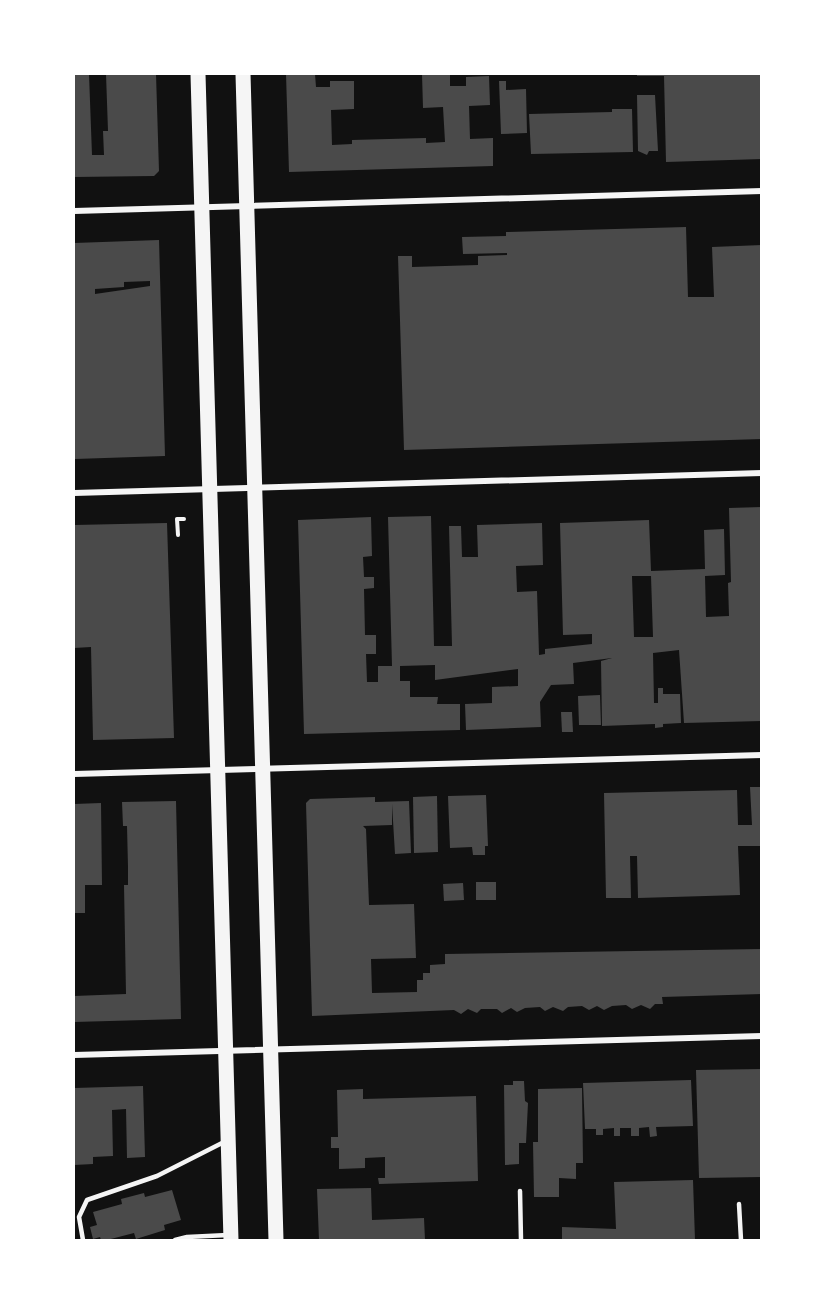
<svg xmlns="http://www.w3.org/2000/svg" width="835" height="1314" font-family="'PT Sans Narrow',sans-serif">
<rect width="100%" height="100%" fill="#111"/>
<g fill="#4a4a4a" fill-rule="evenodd">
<path d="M74,74H89L92,155H104L103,131H108L106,74H156L159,171L154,176L74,177Z"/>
<path d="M286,74H315L316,87H330V81H354V109L331,110L332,145L352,144V140L426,138V143L445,142L443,107L423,108L422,74H450V86H466V77L489,76L490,105L469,106L470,139L493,138V166L289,172Z"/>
<path d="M637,74H762V159L666,162L664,76H637Z"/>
<path d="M499,81H506V90L526,89L527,133L501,134Z"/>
<path d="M637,95H655L658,151H649L647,155L638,151Z"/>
<path d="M612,109H632L633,152L531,154L529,114L612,112Z"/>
<path d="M686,227L688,297H714L712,247L762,245V439L404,450L398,256H412V267L478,265V256L507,255V253L463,254L462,237L506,236V232Z"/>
<path d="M159,240L165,456L75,459L74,243ZM150,281V286L95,294V289L124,287V282Z"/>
<path d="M762,507V721L684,723L679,650L653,653L654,703H658V688H663V694H680L681,723L663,724V727L655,728V724L602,726L601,661L612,658L573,663L574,684L551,685L540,702L541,727L466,730L465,704L492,703V687L518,686V669L435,680V665L400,666V681H410V697H438L437,704H460V730L304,734L298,520L371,517L372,556L363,557L364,577H374V588L364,589L365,635H376V654H366L367,682H378V666H392L388,517L431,516L434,646H452L449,526H461L462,557H478L477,525L542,523L543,565L516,566L517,592L537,591L539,655L545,654V649L592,644V634L563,635L560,523L649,520L651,571L705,569L704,530L724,529L725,575L705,576L706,617L729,616L728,583L731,582L729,508ZM632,576H651L653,637H634Z"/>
<path d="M167,523L174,738L93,740L91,647L74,648V525Z"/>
<path d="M600,695L601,725H579L578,696Z"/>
<path d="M561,712H572L573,732H562Z"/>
<path d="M750,787H762V846H738L740,895L638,898L637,856H630L631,898H606L604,793L737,790L738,825H752Z"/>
<path d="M486,795L488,846H485V855H473L472,847L450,848L448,796Z"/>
<path d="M437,796L438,852L414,853L413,797Z"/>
<path d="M375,797V802L409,801L411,853L395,854L392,804V825L363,826L366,829L369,905L414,904L416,958L371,959L372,993L417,992V980H423V973H430V965L445,964V954L762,949V994L662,997L663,1004H655L650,1009L641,1005L632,1009L626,1005L612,1006L604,1010L597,1006L589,1010L582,1006L568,1007L563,1011L553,1007L545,1011L540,1007L525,1008L517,1012L511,1008L502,1013L497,1009H481L477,1013L468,1009L461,1014L454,1010L312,1016L306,803L310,799Z"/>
<path d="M176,801L181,1019L74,1022V996L126,994L124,885H128V867L127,826H123L122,802Z"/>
<path d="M101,803L102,885H85V913H74V804Z"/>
<rect x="476" y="882" width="20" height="18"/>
<path d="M463,883L464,900L444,901L443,884Z"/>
<path d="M762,1069V1177L699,1178L696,1070Z"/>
<path d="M691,1080L693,1126L656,1127L657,1136L650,1137L649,1127L639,1128V1136H631V1128H620V1136H614V1128L603,1129V1135H596V1129H585L583,1083Z"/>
<path d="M513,1081H524L525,1101L528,1103L526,1143H519V1164L505,1165L504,1085H513Z"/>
<path d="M143,1086L145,1157L127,1158L126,1109L112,1110L113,1156L93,1157V1164L74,1165V1088Z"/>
<path d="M582,1088L583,1163H576V1179L559,1178V1197H534L533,1142H538V1089Z"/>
<path d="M363,1089V1099L476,1096L478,1181L379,1184L378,1178H385V1157L365,1158V1168L339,1169V1148H331V1137H338L337,1090Z"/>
<path d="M693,1180L695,1240H562V1227L616,1229L614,1182Z"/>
<path d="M371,1188L372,1220L424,1218L425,1240H319L317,1189Z"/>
<path d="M172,1190L181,1220L164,1225L165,1230L136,1239L134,1233L107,1240H101L100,1237L93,1239L90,1227L97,1225L93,1212L122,1204L121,1199L144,1193L145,1197Z"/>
</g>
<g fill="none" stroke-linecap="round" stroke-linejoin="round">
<path stroke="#f5f5f5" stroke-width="4" d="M178,535L177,519H184"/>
<g stroke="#f5f5f5" stroke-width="4.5">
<path d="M520,1191L521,1240"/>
<path d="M739,1204L741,1240"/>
<path d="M83,1240L79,1217L87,1200L157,1176L226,1141"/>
<path d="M175,1240L187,1237L228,1235"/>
</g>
<g stroke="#f5f5f5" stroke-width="6">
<path d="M74,211L762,191"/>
<path d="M74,493L762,473"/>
<path d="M74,774L762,755"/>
<path d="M74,1055L762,1036"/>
</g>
<g stroke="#f5f5f5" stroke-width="15">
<path d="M198,74L231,1240"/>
<path d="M243,74L276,1240"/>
</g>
</g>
<rect width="835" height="1314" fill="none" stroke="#ffffff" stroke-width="150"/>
</svg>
